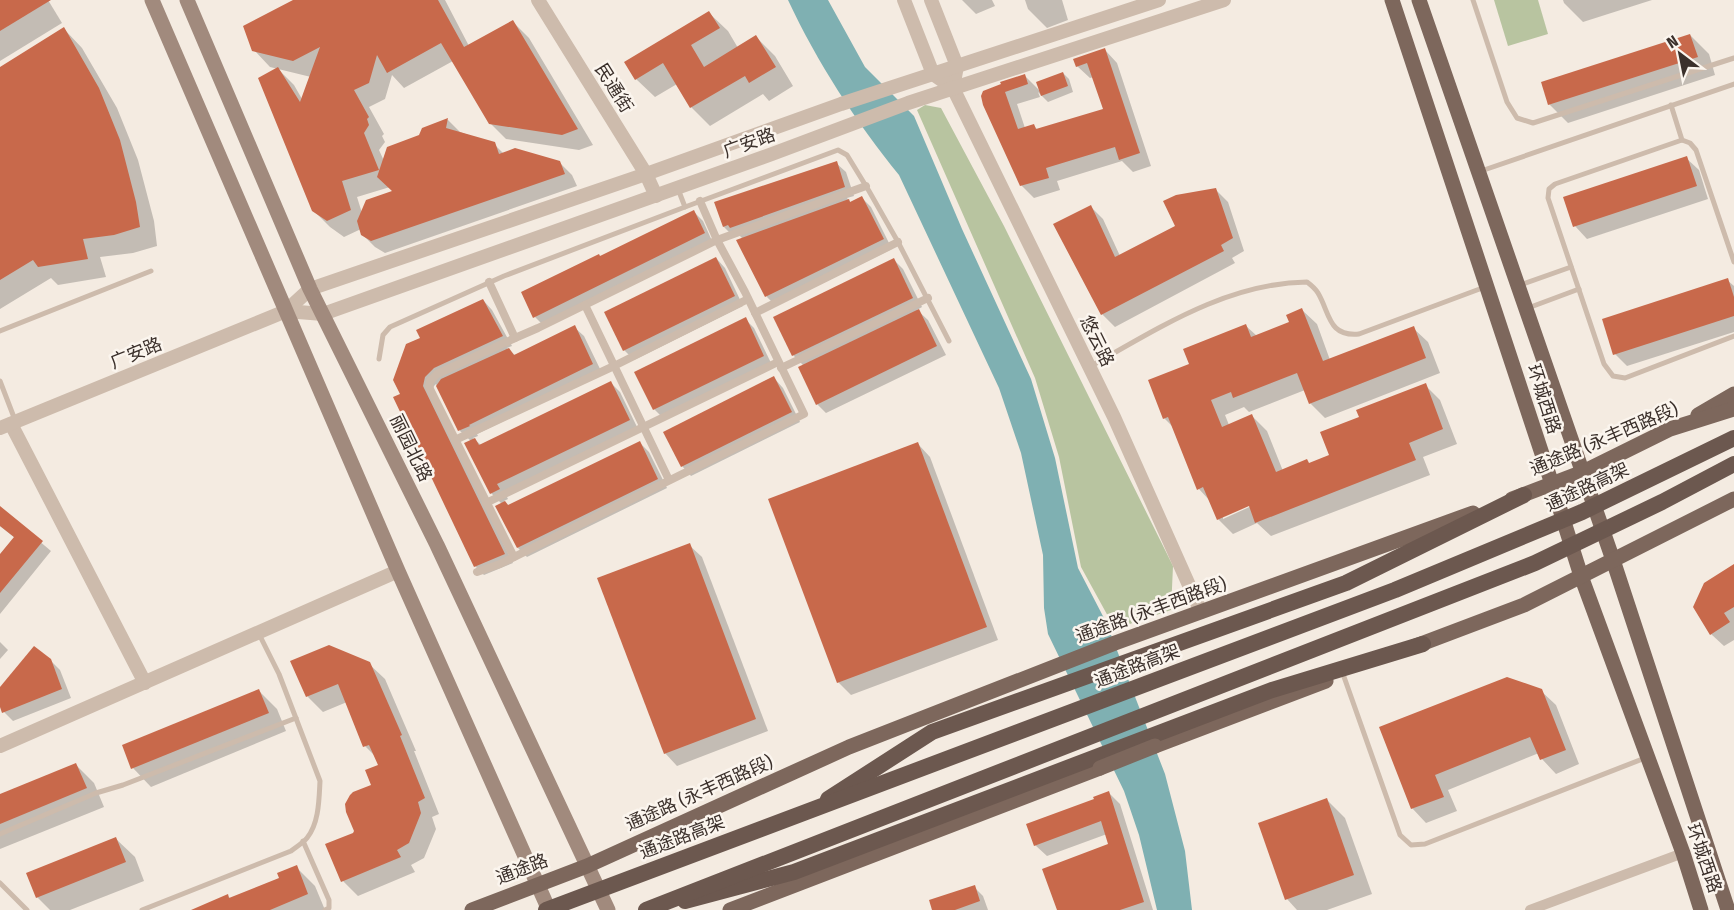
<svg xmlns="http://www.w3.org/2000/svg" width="1734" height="910" font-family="'Fira Sans Condensed','Noto Sans SC',sans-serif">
<rect width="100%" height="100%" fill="#f4ebe1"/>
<g fill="#b8c4a0">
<path d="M1494,0H1538L1548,34L1508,46Z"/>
<path d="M925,105L941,108L1004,226L1173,566L1171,610L1115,629L1081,567L1059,457L1035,378L917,110Z"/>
</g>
<path fill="#7fb0b2" d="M788,0H828L865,67L914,116L962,229L1031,379L1055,458L1078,568L1106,622L1165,774L1185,851L1192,910H1157L1139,835L1124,791L1048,634L1044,608L1043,555L1021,453L999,388L899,175C856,122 817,62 788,0Z"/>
<g fill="#0003" fill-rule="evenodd">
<path d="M0,0H48L62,23L0,61Z"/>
<path d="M296,0H445L469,46L513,22L529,38L593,145L579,150L506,139L490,123L453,61L404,88L392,75L385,99L369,107L384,134L382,136L385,142L379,150L384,161L420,136L423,129L448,120L460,132L494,144L504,154L559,162L572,175L577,186L385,253L375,247L362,234L361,229L344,237L330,227L313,210L278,69L294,85L302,99L311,77L270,67L254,50ZM390,187L395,192L362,213L357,197Z"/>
<path d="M962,0H992L995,6L976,14Z"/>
<path d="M1025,0H1062L1068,20L1047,28L1028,9Z"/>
<path d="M1563,0H1652L1583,22L1564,3Z"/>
<path d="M709,13L728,31L738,48L756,37L775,56L793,86L769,101L763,94L710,126L691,107L677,84L655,97L636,79Z"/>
<path d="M64,29L82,48L117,108L138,160L154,221L157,246L133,253L100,257L106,277L58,285L51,278L0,309V69Z"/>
<path d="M1690,35L1709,54L1715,75L1568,123L1549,104Z"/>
<path d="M1105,50L1117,63L1151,166L1133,172L1122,161L1057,181L1060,190L1034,198L1021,185L984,105L1025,76L1041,92L1063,73L1069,79L1073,92L1048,102L1038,92L1040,97L1017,104L1025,128L1033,125L1038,130L1104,110L1094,77L1090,78L1077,66Z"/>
<path d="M1686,158L1699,170L1708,199L1587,239L1575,226L1565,198Z"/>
<path d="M836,163L846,172L854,196L847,198L851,203L862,198L871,207L892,249L776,306L767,297L738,241L743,239L738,234L733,236L724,227L716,203Z"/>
<path d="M1215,189L1228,202L1244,251L1232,258L1235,263L1115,327L1102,314L1091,207L1103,219L1120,256L1177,226Z"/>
<path d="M694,212L703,221L713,243L544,326L535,317L600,257Z"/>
<path d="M716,258L725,268L743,306L634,360L624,350Z"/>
<path d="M893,259L903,269L922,307L917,310L928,320L946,355L826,413L817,404L804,366L793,355Z"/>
<path d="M1727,280L1734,286V332L1627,366L1615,354Z"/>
<path d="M483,300L492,310L512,346L507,348L516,356L574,327L584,336L602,373L477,434L478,436L473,438L481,445L611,383L620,392L638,429L505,493L508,499L504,501L509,506L640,443L649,452L667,488L527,557L518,548L497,506L502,504L491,493L471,441L460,431L436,384L434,386L431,396L513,563L484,575L475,566L402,394L422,338Z"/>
<path d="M1302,310L1317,324L1330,360L1413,328L1428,342L1440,373L1325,418L1310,403L1305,390L1249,412L1244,407L1225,415L1229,425L1252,416L1267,431L1283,471L1310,464L1331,456L1425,385L1440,400L1457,444L1423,457L1430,475L1271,536L1257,523L1233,534L1218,519L1210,501L1199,489L1174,428L1164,418L1191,365L1246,326L1257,336L1291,323ZM1255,502L1256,504L1223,519V515Z"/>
<path d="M745,319L754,328L772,365L663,418L654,409Z"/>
<path d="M774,378L783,388L800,422L691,476L682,466Z"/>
<path d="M918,444L930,457L998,640L851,695L838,682Z"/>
<path d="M0,508L51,551L0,614V556L15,538L0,526Z"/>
<path d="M689,545L702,557L768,731L677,766L665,753Z"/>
<path d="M1734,566V640L1724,646L1711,634Z"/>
<path d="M0,642L8,650L0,659Z"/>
<path d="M50,660L60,670L71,698L13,721L4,712L0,703V689Z"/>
<path d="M292,662L369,664L385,679L416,751H414L439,814L432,817L436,829L424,858L411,865L415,872L358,896L343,881L354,834L380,766L376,757L365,746L347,702L323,712L308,697Z"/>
<path d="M258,690L277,709L286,731L151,787L133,768Z"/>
<path d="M1541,691L1556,705L1579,764L1556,774L1542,759L1539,753L1448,790L1457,811L1426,823L1412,808L1381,728Z"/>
<path d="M76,765L94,783L104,807L0,849V796Z"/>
<path d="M1109,793L1120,804L1153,910H1058L1110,845L1107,834L1047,856L1035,845L1096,800Z"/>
<path d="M1327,800L1345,818L1372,894L1327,910H1297L1287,899Z"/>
<path d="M116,839L135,857L144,881L70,910H50L37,897Z"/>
<path d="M296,867L315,886L325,910H212L228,896L231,899L281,879Z"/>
<path d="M974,887L983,896L988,910H933Z"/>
</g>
<g fill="#c8694b">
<path d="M0,0H51L0,31Z"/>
<path d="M293,0H438L464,47L513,20L578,129L562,135L489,124L441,43L387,73L377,55L369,83L354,90L369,117L367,119L369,125L364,133L379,170L342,181L351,210L327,221L312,211L258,78L278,67L300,102L320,47L293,61L252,51L243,26Z"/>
<path d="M709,11L720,28L691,45L704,67L756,35L776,67L749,83L745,76L690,108L663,63L635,80L624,62Z"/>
<path d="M64,27L99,88L120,140L136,202L140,227L114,235L83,239L88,259L38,267L33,260L0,280V67Z"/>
<path d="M1690,34L1698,57L1548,105L1541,82Z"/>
<path d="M1105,48L1140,153L1119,160L1115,147L1046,168L1049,178L1020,186L983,105L981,96L983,91L1001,84L1000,82L1025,74L1028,84L1005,92L1018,129L1034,124L1036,129L1103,109L1087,63L1076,67L1073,59Z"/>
<path d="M1063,72L1068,86L1041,96L1036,82Z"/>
<path d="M448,118L446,128L495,142L499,154L515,148L560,161L565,174L371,241L361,235L357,221L366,200L392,191L377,177L387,147L419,135L422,128Z"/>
<path d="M1687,156L1697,186L1573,227L1563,197Z"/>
<path d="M837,161L845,187L730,228L728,225L723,227L714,202Z"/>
<path d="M1216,188L1233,238L1221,245L1224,251L1101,315L1053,224L1091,205L1115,257L1175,226L1163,201L1176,195Z"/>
<path d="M862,196L884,239L765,297L736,240L849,199L850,202Z"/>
<path d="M694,210L705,233L533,318L521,292L599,254L600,256Z"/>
<path d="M716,257L735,296L623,351L604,312Z"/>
<path d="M894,258L913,298L792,356L773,317Z"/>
<path d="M1728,278L1734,297V316L1613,355L1602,319Z"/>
<path d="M483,299L503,336L434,368L425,377L423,386L505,554L474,567L393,397L400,394L393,380L406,344L420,338L416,330Z"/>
<path d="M1302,308L1323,361L1414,326L1426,358L1309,404L1297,373L1233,398L1231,392L1211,400L1222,427L1252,414L1276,472L1307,459L1309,463L1329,455L1320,432L1359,417L1356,410L1426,383L1443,429L1409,443L1416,460L1255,523L1249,506L1217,520L1203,487L1197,490L1168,417L1163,419L1148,380L1189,364L1183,349L1246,324L1251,337L1289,322L1286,315Z"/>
<path d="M919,309L937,346L816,405L798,367Z"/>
<path d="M746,317L764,356L653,410L634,372Z"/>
<path d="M575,325L593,364L469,425L470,426L458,431L436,386L441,379L509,348L514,355Z"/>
<path d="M774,376L792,412L681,467L663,432Z"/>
<path d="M611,381L630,420L497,484L500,489L490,494L464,443L475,438L479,445Z"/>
<path d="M640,441L658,479L517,548L495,506L505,501L508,505Z"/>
<path d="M918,442L987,627L837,683L768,499Z"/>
<path d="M0,506L43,541L0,593V554L14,537L0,526Z"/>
<path d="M690,543L756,719L664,754L597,578Z"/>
<path d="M1734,564V607L1724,613L1730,622L1710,635L1693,607L1704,583Z"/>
<path d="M329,645L370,662L402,735L400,736L425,798L418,802L421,813L409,843L397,850L401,857L341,882L325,844L353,833L354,831L346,812L345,804L350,795L353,792L371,785L365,770L378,765L369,745L363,747L338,684L306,697L290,661Z"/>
<path d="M34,646L51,659L62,689L2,713L0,707V687Z"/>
<path d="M1507,677L1542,689L1566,750L1540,760L1530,737L1435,775L1444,797L1411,809L1379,727Z"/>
<path d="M259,689L269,713L131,769L122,745Z"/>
<path d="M76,763L87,788L0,824V794Z"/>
<path d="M1109,791L1144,902L1120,910H1057L1042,869L1108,844L1101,821L1034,846L1026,824L1094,799L1093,797Z"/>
<path d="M1327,798L1354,875L1285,900L1258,823Z"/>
<path d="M116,837L126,862L36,898L26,873Z"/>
<path d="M297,865L308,894L270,910H191L228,894L229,898L279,878L277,873Z"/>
<path d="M975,885L980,901L955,910H932L929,900Z"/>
</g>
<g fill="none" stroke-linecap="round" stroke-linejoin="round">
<g stroke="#cdbbac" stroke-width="5">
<path d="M1473,0L1507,102L1517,118L1533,123L1734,58"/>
<path d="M1671,105L1682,140"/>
<path d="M1481,171L1734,84"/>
<path d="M685,207L838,150L847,155L869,191L898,242L949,341"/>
<path d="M1734,262L1696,150L1690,143L1682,140L1555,184L1549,189L1548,198L1604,364L1613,376L1625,378L1734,336"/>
<path d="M1520,285L1571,267"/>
<path d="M1528,308L1579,289"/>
<path d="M0,331L151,271"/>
<path d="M379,359L383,335L390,327L504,276L685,207L678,189"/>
<path d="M1091,366C1159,328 1227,283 1307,282C1311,285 1315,288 1318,293C1330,313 1328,337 1359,334L1485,287"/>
<path d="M0,381L15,420"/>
<path d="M1343,674L1400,835L1411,845L1425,844L1645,758"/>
<path d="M0,834L96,793L123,785L296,718"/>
<path d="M303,841L329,900V908L325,910"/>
<path d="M0,883L27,910"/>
<path d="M142,910L291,851C296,847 303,843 307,838C319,823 319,800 320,781L279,674L259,634"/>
</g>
<g stroke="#cdbbac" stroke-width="8">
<path d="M489,282L515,338L538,328L717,240L866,186"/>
<path d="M585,305L669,480"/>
<path d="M755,313L898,242"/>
<path d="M781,368L928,298"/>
<path d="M455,440L614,366L748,299"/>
<path d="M486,503L778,362"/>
<path d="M514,557L429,387L430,381L437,374L515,338"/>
<path d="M477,572L500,564L804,414L745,292L717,240L700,201"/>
</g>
<path stroke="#cdbbac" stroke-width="10" d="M1530,910L1683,853"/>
<g stroke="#cdbbac" stroke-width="14">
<path d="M538,0L646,174L656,196"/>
<path d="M904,0L933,74L953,88L1114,417L1201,612"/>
<path d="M931,0L957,66L953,88"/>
<path d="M286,311L323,314L772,154L908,103L1224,0"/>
<path d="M11,424L145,683"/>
<path d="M0,428L286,311L310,289L646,174L841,104L1159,0"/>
<path d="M0,746L398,571"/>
</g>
<g stroke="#a18a7d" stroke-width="15">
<path d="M152,0L398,571L549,910"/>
<path d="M187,0L310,289L437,545L608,910"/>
</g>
<g stroke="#7d675c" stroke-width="15">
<path d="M1392,0L1552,484L1581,576L1683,853L1701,910"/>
<path d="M1419,0L1613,560L1728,910"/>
<path d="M1698,415L1734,394"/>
<path d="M1512,499L1583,472L1670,429L1734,409"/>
<path d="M1413,647L1524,605L1734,499"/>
<path d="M1155,746L1326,681"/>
<path d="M472,910L587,866L849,747L1115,643L1473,513"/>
<path d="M730,910L1100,768"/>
</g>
<g stroke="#6c584f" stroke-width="16">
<path d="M828,799L932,732L1346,583L1524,495"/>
<path d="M685,901L794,872L1272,690L1423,644"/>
</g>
<path stroke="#7d675c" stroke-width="15" d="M1100,768L1155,746"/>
<g stroke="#6c584f" stroke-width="16">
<path d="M546,910L1395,590L1582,512L1734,438"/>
<path d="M646,910L1535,563L1662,502L1734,464"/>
</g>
</g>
<g text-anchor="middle" stroke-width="5" stroke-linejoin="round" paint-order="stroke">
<g font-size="18" fill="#3b302b" stroke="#fbf5ee">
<text transform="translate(614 88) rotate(58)" y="6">民通街</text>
<text transform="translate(749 143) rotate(-20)" y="6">广安路</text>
<text transform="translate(1097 341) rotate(64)" y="6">悠云路</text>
<text transform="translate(136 353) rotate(-22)" y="6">广安路</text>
<text transform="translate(1544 399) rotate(72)" y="6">环城西路</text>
<text transform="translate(1604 439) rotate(-23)" y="6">通途路 (永丰西路段)</text>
<text transform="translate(411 448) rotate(64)" y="6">丽园北路</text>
<text transform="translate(1587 487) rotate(-25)" y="6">通途路高架</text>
<text transform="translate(1151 610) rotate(-20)" y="6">通途路 (永丰西路段)</text>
<text transform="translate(1137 666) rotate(-21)" y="6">通途路高架</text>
<text transform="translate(699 793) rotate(-24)" y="6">通途路 (永丰西路段)</text>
<text transform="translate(682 837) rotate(-21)" y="6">通途路高架</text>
<text transform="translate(1704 858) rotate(71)" y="6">环城西路</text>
<text transform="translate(522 869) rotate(-21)" y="6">通途路</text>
</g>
</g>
<g transform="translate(1680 54) rotate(328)" stroke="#fbf5ee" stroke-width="4.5" paint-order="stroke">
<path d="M0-4.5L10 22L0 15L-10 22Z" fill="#3b302b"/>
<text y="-9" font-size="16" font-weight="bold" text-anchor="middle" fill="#3b302b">N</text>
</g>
</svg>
